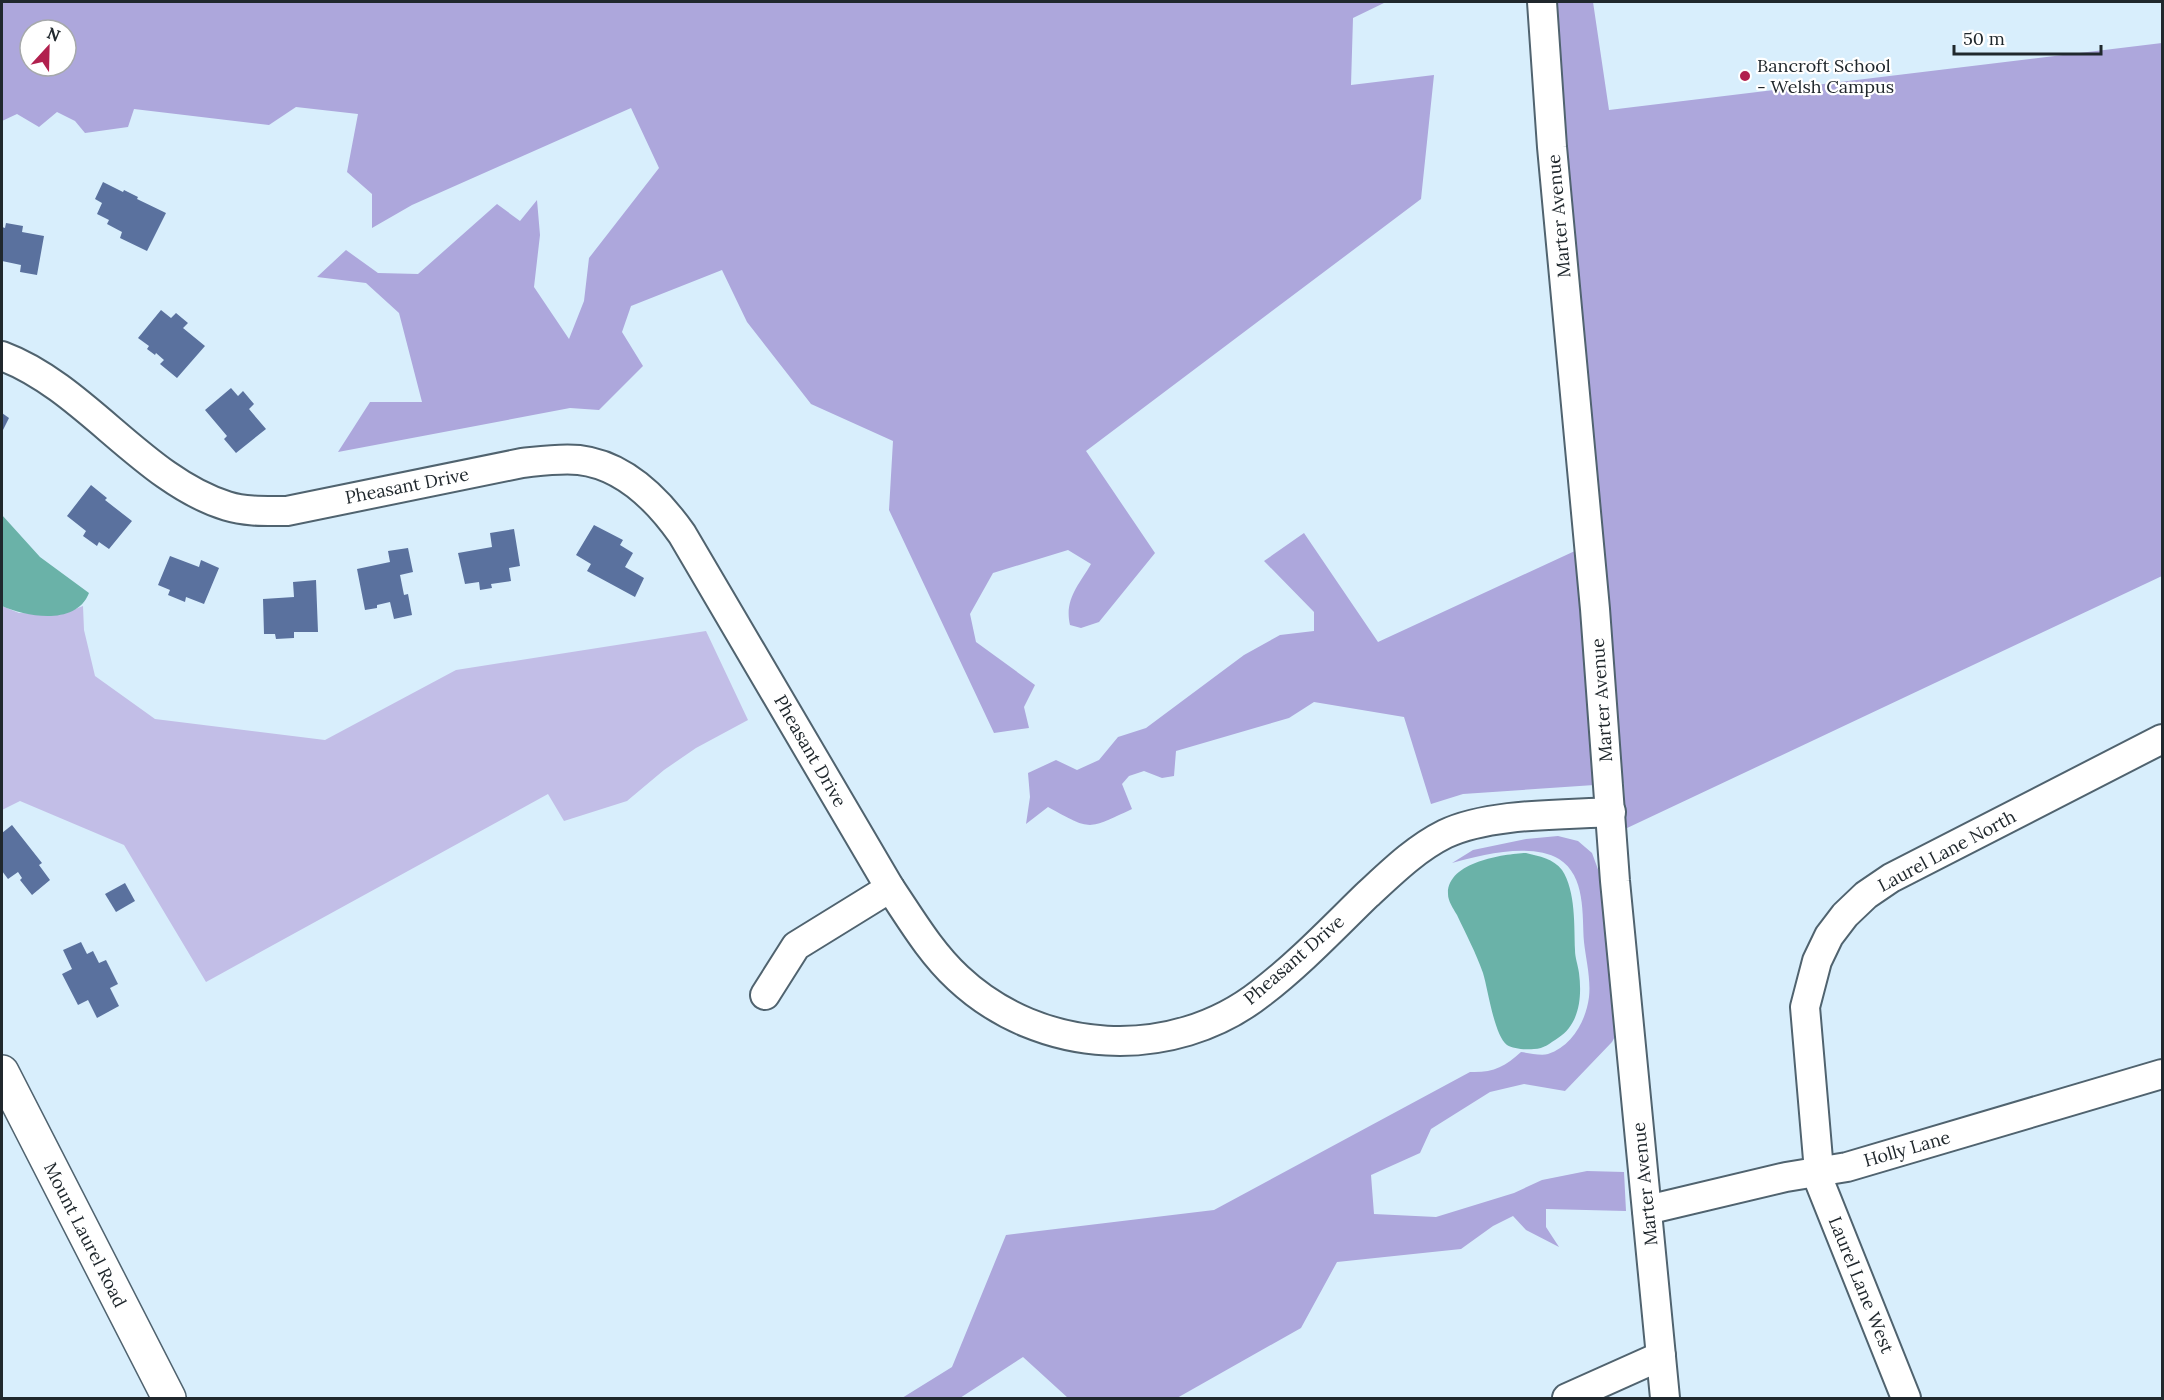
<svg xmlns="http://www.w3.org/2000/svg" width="2164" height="1400" font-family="Lora,serif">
<rect width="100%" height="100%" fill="#d8eefc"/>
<path fill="#c2bee7" d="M2,606L19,613L62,614L83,606L84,630L95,676L155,719L325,740L456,670L706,631L748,720L696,748L664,770L627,801L564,821L548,794L206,982L124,845L20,801L2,810Z"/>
<g fill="#ada7dc" fill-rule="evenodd">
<path d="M2,2H1386L1353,18L1351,85L1434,75L1421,199L1086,451L1155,553L1099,622L1081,628L1070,625C1064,599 1079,585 1091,564L1068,550L993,573L970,614L976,642L1035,685L1024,707L1029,728L994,733L889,510L893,441L811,404L747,322L722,270L631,306L622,332L643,366L599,410L570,408L338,452L370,402H422L399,313L366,283L317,277L346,250L378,273L418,274L497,204L520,221L537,200L540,235L534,287L569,339L584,301L589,258L659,168L631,108L412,205L372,228V194L347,172L358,114L296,107L269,125L134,109L128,127L85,133L75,121L57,112L39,127L17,114L2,121ZM30,30H66V66H30Z"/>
<path d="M1543,2H1593L1609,110L2162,43V576L1625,829L1624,783L1463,794L1431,804L1404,717L1314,702L1289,718L1176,751L1174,776L1162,778L1144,771L1129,776L1122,784L1132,809C1087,830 1092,831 1048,807L1026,824L1030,797L1028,773L1056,760L1077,770L1099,760L1118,737L1146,728L1244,655L1280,635L1314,631V612L1264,561L1304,533L1378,642L1590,544Z"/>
<path d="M1558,836L1578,841L1592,853L1603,883L1618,1031L1612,1042L1565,1091L1524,1084L1490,1092L1431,1129L1420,1153L1371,1175L1374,1214L1436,1217L1514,1193L1542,1180L1587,1171L1624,1172L1626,1211L1546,1209V1227L1559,1247L1526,1230L1513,1216L1493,1226L1461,1249L1337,1262L1301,1328L1177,1398H1068L1023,1357L960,1398H902L952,1367L1006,1235L1214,1210L1470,1072C1492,1073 1505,1067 1521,1052C1529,1053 1541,1056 1548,1054C1572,1046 1586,1021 1589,997C1591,979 1586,960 1584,942C1582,915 1586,876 1559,859C1531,842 1480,855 1452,863L1473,850L1526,839Z"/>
</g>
<g fill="#6ab2a8">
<path d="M2,515L40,557L89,593C76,626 27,617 2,606Z"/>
<path d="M1526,853C1539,856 1554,859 1562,870C1576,891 1574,927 1575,950C1575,958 1578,965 1579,973C1582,996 1580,1024 1558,1038C1550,1043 1544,1049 1534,1049C1527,1050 1513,1049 1507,1045C1494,1035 1488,989 1483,973C1476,953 1466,934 1457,915C1453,908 1448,901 1448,894C1447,862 1503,854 1526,853Z"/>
</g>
<g fill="#5a719e">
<path d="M103,182L123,192L124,190L138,197L137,199L166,213L147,251L120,238L122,232L107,224L109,220L97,214L102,203L95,199Z"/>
<path d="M6,223L23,226L22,232L44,236L37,275L20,272L21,265L2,261V227L5,228Z"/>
<path d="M161,310L171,318L176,313L188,323L183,328L205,346L177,378L160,364L164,360L156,353L155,355L147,349L149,346L138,338Z"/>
<path d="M231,388L238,396L243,391L254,404L249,409L266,429L236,453L224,439L227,436L205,410Z"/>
<path d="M2,413L9,418L2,432Z"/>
<path d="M91,485L107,498L105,500L132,521L109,549L99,542L97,546L83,536L86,531L67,516Z"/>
<path d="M594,525L623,540L620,545L633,553L625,567L644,578L635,597L587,571L591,564L576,555Z"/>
<path d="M514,529L520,566L509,568L511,581L491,584L492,588L480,590L479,582L465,584L458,553L492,547L490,533Z"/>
<path d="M408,548L413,572L400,575L404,595L408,594L412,615L394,619L390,602L377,605V608L365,610L357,569L390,562L388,551Z"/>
<path d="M170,556L199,567L201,560L219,568L204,604L186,597L185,602L168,595L170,590L158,585Z"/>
<path d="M316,580L318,632H294V638L276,639L275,634H264L263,599L294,597L293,582Z"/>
<path d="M12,825L42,863L39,865L50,880L32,895L20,880L22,878L18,872L8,879L2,871V833Z"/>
<path d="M125,883L135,901L116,912L105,894Z"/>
<path d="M81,942L87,954L93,951L99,963L106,960L118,984L110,988L119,1006L97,1018L88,1000L78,1005L62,974L72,969L63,950Z"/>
</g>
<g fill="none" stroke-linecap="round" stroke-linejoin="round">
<defs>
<g id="minor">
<path d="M1542,2L1552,147L1595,609L1615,881L1665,1398"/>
<path d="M2,356C85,387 143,480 227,506C246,512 267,511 287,511L522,463C541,461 560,458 579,460C623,465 658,500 682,534L890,888C911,919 930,952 958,978C1040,1055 1172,1063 1261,993C1299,964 1333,928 1367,895C1392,872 1415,849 1445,834C1489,813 1562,815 1611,812"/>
<path d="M765,995L796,946L890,888"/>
<path d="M1647,1210L1786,1177L1847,1167L2162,1074"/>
<path d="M1567,1398L1661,1356"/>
<path d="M1906,1398L1820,1183L1805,1007L1817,961L1829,936L1845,915L1866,895L1891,878L2162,739"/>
</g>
<path id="major" d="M2,1072L169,1398"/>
</defs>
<use href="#minor" stroke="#50636f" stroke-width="32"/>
<use href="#major" stroke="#50636f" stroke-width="36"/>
<use href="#minor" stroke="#fff" stroke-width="28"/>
<use href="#major" stroke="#fff" stroke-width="33"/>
</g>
<circle fill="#b1204e" stroke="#fff" stroke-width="2" cx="1745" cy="76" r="6"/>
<g text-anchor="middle" stroke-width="4.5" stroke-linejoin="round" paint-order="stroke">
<g font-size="18" fill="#20282d" stroke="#fff" text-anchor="start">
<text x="1757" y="72">Bancroft School<tspan x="1757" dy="21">- Welsh Campus</tspan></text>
</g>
<g font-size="18" fill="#20282d" stroke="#fff">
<text transform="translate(1559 216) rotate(-95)" y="6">Marter Avenue</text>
<text transform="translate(407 486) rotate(-11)" y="6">Pheasant Drive</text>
<text transform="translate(1602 700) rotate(-94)" y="6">Marter Avenue</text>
<text transform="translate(810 751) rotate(60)" y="6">Pheasant Drive</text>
<text transform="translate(1947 851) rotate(-28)" y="6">Laurel Lane North</text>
<text transform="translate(1294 960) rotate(-41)" y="6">Pheasant Drive</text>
<text transform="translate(1907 1149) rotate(-16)" y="6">Holly Lane</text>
<text transform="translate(1645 1184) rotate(-96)" y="6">Marter Avenue</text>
<text transform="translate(85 1235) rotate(63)" y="6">Mount Laurel Road</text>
<text transform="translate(1861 1285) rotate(68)" y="6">Laurel Lane West</text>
</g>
</g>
<rect width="2164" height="1400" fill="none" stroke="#20282d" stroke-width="6"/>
<g transform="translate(48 48) rotate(22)"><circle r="28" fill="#ffffff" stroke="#a6a9ab" stroke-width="1.5"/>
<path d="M0-4.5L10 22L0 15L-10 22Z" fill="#b1204e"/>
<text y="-9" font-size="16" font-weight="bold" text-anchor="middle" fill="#20282d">N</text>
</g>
<path d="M1954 45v9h147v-9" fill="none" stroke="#20282d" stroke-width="3"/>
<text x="1963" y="45" font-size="18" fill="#20282d" stroke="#ffffff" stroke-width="4.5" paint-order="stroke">50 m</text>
</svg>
